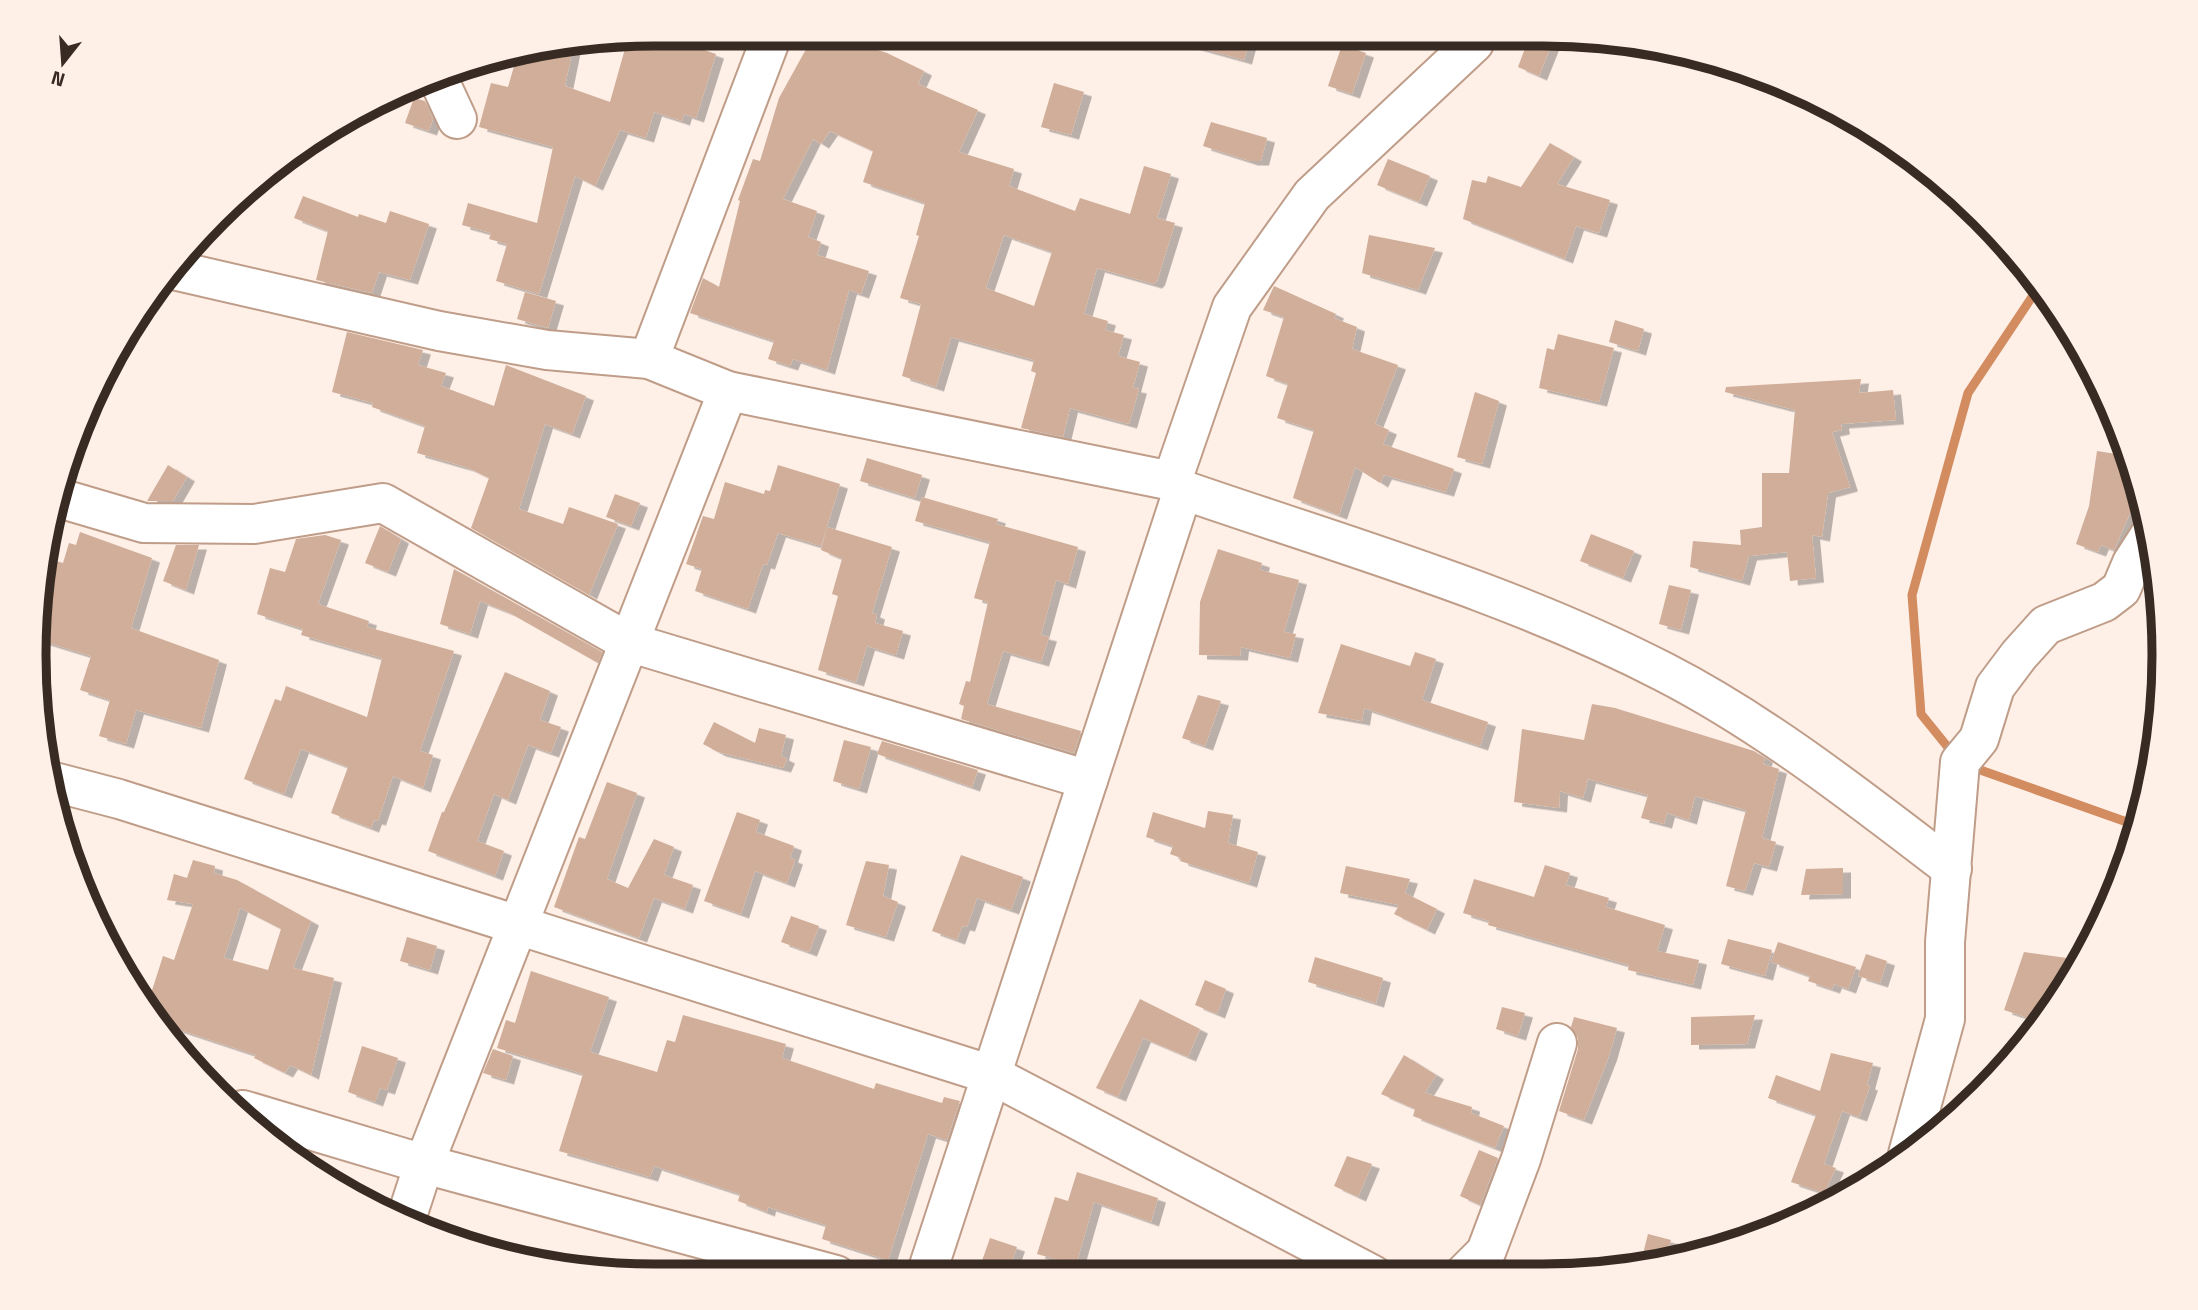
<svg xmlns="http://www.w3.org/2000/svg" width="2198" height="1310" font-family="'Titillium Web',sans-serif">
<defs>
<filter id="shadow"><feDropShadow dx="8" dy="4.5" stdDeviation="0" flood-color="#0004"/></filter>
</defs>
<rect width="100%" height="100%" fill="#feefe7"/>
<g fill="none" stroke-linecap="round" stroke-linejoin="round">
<g stroke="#d28c60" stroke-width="9">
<path d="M1955,756L1921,714L1912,595L1968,393L2040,285"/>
<path d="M1969,766L2138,826"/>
</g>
</g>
<g fill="#d0ae99" fill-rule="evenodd" filter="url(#shadow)">
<path d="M654,33L716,54L696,118L684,114L682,121L654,112L646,138L620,130L595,186L575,176L539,294L496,281L507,244L489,239L491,233L462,225L468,203L537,223L553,147L479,127L491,83L508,87L517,56L573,47L565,86L610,102L628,38Z"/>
<path d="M815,33L829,34L887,53L924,71L918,84L978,110L959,152L1014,169L1009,186L1075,211L1080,198L1130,214L1144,166L1171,174L1157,218L1175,223L1157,281L1154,284L1097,268L1084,314L1108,321L1105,330L1124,335L1118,356L1140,362L1133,388L1139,389L1129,424L1070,408L1063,437L1021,428L1036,373L1031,371L1034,360L951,337L936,387L902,376L921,304L900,298L919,236L916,235L925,203L863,182L873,151L830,131L821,144L813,139L783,199L817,211L808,237L821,242L817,255L869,271L861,294L849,290L827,370L793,359L790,366L768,359L774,341L690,313L703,278L719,287L740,201L738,200L753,159L760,161L779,98ZM1004,235L1052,252L1034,306L986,288Z"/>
<path d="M1180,34H1251L1244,60L1179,42Z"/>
<path d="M1530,35L1553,41L1539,76L1518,67Z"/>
<path d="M1342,45L1366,53L1352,94L1328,86Z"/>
<path d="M1054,83L1084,92L1071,135L1041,127Z"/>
<path d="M414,98L425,101L433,119L429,131L405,123Z"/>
<path d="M1211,122L1267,138L1261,161H1250L1203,146Z"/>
<path d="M1550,143L1574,157L1557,184L1610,200L1599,233L1576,226L1565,259L1463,219L1472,180L1486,183L1488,176L1521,187Z"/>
<path d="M1388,159L1430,176L1419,202L1377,185Z"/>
<path d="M303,196L358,217L359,214L386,223L390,211L429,224L410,280L379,272L372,293L316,280L328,231L294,218Z"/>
<path d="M1369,235L1435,248L1418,290L1362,273Z"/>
<path d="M1274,286L1336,314L1334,318L1357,327L1352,349L1398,365L1375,424L1389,430L1383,444L1454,469L1446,492L1384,475L1380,483L1355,467L1339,515L1293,498L1314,430L1277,418L1288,384L1266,376L1284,317L1263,310Z"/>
<path d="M525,292L556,301L548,328L517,319Z"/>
<path d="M1615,320L1644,329L1638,351L1609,342Z"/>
<path d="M347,332L423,350L418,365L446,373L441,386L494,406L506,365L586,396L572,434L545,424L519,509L563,524L569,507L618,524L589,595L471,528L489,478L466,467L417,453L425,426L372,407L373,403L332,392Z"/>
<path d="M1558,334L1614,348L1599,402L1539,388L1547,348L1554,350Z"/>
<path d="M1861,379L1859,393L1893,390L1896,420L1841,424L1842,430L1832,432L1850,487L1828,493L1822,537L1812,535L1816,578L1790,581L1787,552L1749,556L1742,581L1690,567L1693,541L1741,545L1740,530L1762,527V473H1789L1795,410L1725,392L1726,387Z"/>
<path d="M1475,392L1499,401L1482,464L1457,457Z"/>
<path d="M2097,451L2129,456L2145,507L2134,504L2114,550L2101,545L2098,552L2076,544L2089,506Z"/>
<path d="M867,458L922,475L915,498L860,481Z"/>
<path d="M168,465L187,477L173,501H147Z"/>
<path d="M778,465L840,484L821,546L778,533L767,565L763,564L748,609L695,591L702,569L686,564L703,516L714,519L725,482L764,494L765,490L770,491Z"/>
<path d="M615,494L640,503L631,526L606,517Z"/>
<path d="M922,497L998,519L996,524L1078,547L1068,584L1056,580L1041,635L1049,637L1041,662L1003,651L987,704L1081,731L1074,753L961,719L964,706L959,704L966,681L970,682L988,602L974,598L990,542L915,521Z"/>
<path d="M380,526L401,539L388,572L365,563Z"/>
<path d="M827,527L892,547L872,613L877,615L875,623L903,631L896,655L867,646L856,682L818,670L838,596L832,594L842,559L821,550Z"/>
<path d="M80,532L152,558L131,628L219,660L201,728L136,710L126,744L99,736L110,700L80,690L91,656L36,639L49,559L63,563L69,543L76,545Z"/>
<path d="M1591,534L1634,551L1623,578L1580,561Z"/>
<path d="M325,535L341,540L318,604L369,621L367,627L454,651L420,751L433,755L423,788L393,776L378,821L374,820L371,828L331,813L348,767L301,749L284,794L244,779L275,699L281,701L286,686L367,717L382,658L301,635L303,629L257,614L270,568L285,572L296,539Z"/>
<path d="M176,545H199L186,590L163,581Z"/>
<path d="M1218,549L1262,563L1260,570L1299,580L1284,632L1296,634L1290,658L1241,647L1240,656L1199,655L1200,602Z"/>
<path d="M454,569L602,652L598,663L508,612L480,601L470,634L440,624Z"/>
<path d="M1669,585L1691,590L1681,630L1659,624Z"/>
<path d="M1341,644L1410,666L1415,652L1436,659L1422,700L1488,722L1480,746L1364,708L1362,721L1318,713Z"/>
<path d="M505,672L550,691L540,720L561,727L551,753L528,745L508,800L494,794L477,841L504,851L495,876L428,851L442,812H444Z"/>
<path d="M1198,695L1221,701L1205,746L1182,738Z"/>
<path d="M1592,704L1615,708L1754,751L1765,758L1763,764L1779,769L1762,838L1776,842L1769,867L1754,863L1745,891L1726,886L1746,810L1695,796L1689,820L1667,813L1664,824L1641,818L1648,795L1588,779L1583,798L1560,791L1559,808L1514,802L1522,729L1584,740Z"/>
<path d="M714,722L755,743L759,728L786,735L781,756L787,759L783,768L718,752L703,744Z"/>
<path d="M844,740L871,747L859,789L833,781Z"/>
<path d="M882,741L978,770L972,787L877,754Z"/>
<path d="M607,782L637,793L607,879L628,888L654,839L674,847L664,875L693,885L685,909L654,898L639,938L554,907L579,837L585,839Z"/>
<path d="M1208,811L1233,815L1228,843L1258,852L1249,883L1180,861L1181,858L1170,854L1173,846L1146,837L1153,812L1205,828Z"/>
<path d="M737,812L760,820L756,832L794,846L790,858L795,860L787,883L755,871L741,914L704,901Z"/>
<path d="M961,855L1023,877L1011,910L977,898L967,927L962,926L957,940L932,931Z"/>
<path d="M193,860L215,866L214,873L237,880L311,921L293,968L334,978L311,1075L290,1065L285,1073L254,1058L256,1055L156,1022L147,1006L163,956L174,960L193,904L167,900L174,874L187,878ZM240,908L281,929L268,970L224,958Z"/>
<path d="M866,861L889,865L883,896L898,902L886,937L846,925Z"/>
<path d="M1545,865L1570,873L1566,885L1609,898L1606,907L1665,925L1657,951L1699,960L1693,985L1628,970L1629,965L1488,925L1489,921L1463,913L1474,879L1534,897Z"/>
<path d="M1346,866L1410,879L1405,893L1437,909L1427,930L1394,914L1399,905L1340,893Z"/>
<path d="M1843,868V894L1801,895L1806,869Z"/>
<path d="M791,916L819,926L809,952L781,942Z"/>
<path d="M407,937L437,946L430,970L400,961Z"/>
<path d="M1728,939L1772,950L1765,976L1721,964Z"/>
<path d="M1778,942L1856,967L1848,989L1834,984L1832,989L1808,981L1810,976L1771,962Z"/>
<path d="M2024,952L2081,960L2060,1001L2041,1022L2004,1010Z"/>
<path d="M1866,954L1887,961L1880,983L1858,976Z"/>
<path d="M1315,957L1383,978L1376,1003L1308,982Z"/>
<path d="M531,971L609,997L590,1052L657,1072L667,1040L675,1042L683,1015L786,1044L782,1058L874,1089L876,1083L942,1103L944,1097L960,1101L947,1140L928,1134L888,1260L822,1239L826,1225L768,1207L767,1212L738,1201L740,1194L654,1166L650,1177L559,1151L583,1074L497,1048L506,1020L515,1023Z"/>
<path d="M1205,980L1226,989L1217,1014L1195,1005Z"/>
<path d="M1140,999L1200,1029L1188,1057L1143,1038L1118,1097L1096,1088Z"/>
<path d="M1502,1007L1525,1013L1518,1036L1496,1029Z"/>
<path d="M1755,1015L1747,1044L1691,1045V1017Z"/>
<path d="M1574,1017L1617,1028L1609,1056L1584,1120L1559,1111L1578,1049V1038L1571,1027Z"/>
<path d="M362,1046L398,1058L387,1090L380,1088L375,1102L348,1092Z"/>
<path d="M493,1049L513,1056L506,1080L483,1073Z"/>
<path d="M1831,1053L1873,1063L1867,1085L1870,1086L1859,1117L1842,1111L1824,1164L1836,1168L1824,1193L1791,1182L1816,1115L1768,1098L1776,1075L1820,1091Z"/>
<path d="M1404,1055L1436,1075L1425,1093L1472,1107L1471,1113L1504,1126L1495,1148L1413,1116L1415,1109L1381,1094Z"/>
<path d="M1479,1150L1498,1158L1480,1205L1460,1196Z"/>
<path d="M1347,1156L1372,1164L1358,1197L1334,1186Z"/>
<path d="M1077,1172L1158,1198L1151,1222L1094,1202L1076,1265L1037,1254L1055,1197L1068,1201Z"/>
<path d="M1648,1234L1671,1240L1665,1262L1642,1258Z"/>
<path d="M990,1238L1017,1247L1007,1275H977Z"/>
</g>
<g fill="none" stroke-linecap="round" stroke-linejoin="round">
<defs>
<g id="minor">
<path d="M437,76L457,119"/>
<path d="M169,269L439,331L547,350L649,359L728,391L1172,481L1183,490C1345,546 1511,593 1664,672C1767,725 1860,799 1952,869"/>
<path d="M649,359L773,33"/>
<path d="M1172,481L1232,307L1312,195L1474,43L1475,34"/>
<path d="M59,498L144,523L254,524L383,503L628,642L1088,780"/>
<path d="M54,782L119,799L992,1075L1373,1275"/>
<path d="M243,1110L424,1164L836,1275"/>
<path d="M1908,1154L1945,1019V942L1960,762L1979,739L1995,687L2019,655L2046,625L2104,602L2121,589L2132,563L2152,532"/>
<path d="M406,1219L424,1164L728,391"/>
<path d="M926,1275L1183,490"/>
<path d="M1463,1275L1486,1252L1521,1159L1557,1043"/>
</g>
</defs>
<use href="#minor" stroke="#bf9d89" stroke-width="42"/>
<use href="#minor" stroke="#fff" stroke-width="38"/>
</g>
<path d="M0 0H2198V1310H0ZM655 46H1543A609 609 0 0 1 2152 655V655A609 609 0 0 1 1543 1264H655A609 609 0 0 1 46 655V655A609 609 0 0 1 655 46Z" fill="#feefe7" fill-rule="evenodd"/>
<path fill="none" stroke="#382b23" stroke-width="9" d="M655 46H1543A609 609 0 0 1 2152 655V655A609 609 0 0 1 1543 1264H655A609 609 0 0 1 46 655V655A609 609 0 0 1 655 46Z"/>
<g transform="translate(63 63) rotate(197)" stroke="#feefe7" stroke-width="5" paint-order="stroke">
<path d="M0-5L12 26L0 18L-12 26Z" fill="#382b23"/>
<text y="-10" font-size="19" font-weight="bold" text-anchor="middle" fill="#382b23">N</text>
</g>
</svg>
